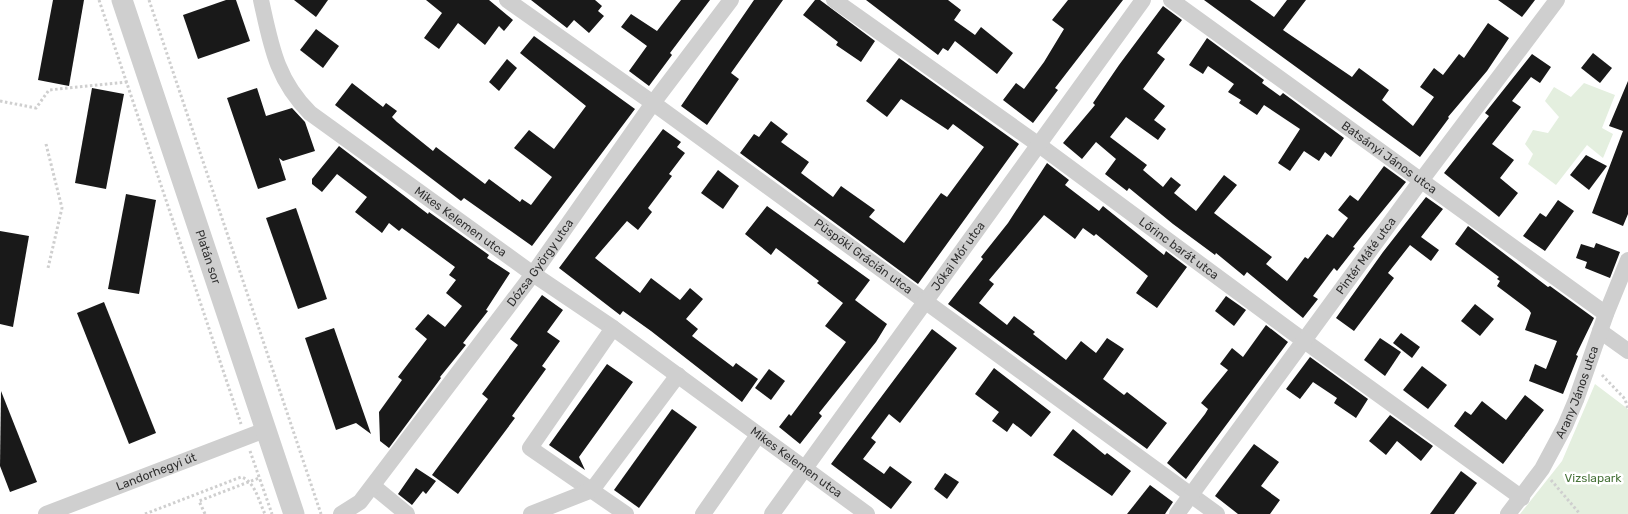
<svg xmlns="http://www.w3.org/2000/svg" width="1628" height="514" font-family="Rubik,sans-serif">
<rect width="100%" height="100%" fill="#fff"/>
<g fill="#e4efdf">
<path d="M1584,83L1615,95L1602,128L1613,134L1603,158L1587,145L1556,185L1528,164L1533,154L1525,144L1533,130L1548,133L1559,117L1545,101L1554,87L1571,97Z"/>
<path d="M1595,384L1628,409V514H1520L1562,461Z"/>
</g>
<g fill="#191919">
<path d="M53,0H84L69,86L38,80Z"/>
<path d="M226,0H236L250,41L198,59L183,15Z"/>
<path d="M294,0H328L316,17Z"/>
<path d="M426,0H489L513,20L504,31L499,26L485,45L458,23L439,49L424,38L442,13Z"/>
<path d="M531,0H595L602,6L598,11L604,16L589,33L574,20L567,28Z"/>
<path d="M681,0H710L670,53L672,55L649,86L629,71L647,46L621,27L631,14L657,31Z"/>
<path d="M754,0H783L731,73L739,79L707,125L681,106Z"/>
<path d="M815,0H820L875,41L861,62L836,45L838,42L803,15Z"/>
<path d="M866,0H948L961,10L954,20L975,35L981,27L1013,53L997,74L955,41L948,51L943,48L938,55Z"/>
<path d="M1068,0H1123L1055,88L1058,90L1033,123L1003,100L1016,83L1024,89L1044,62L1064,29L1052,20Z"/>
<path d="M1204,0H1250L1274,17L1287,0H1306L1283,30L1352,77L1359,68L1389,90L1382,100L1413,126L1434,97L1420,87L1434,68L1443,75L1459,54L1464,58L1488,23L1509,38L1487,71L1448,117L1449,118L1420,157Z"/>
<path d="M1498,0H1535L1522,17Z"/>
<path d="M1163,6L1182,20L1157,53L1165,59L1143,89L1165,106L1154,120L1166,129L1158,140L1126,117L1110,137L1147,165L1143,170L1163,187L1171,177L1181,185L1174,193L1196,211L1224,175L1237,185L1214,213L1272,257L1266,264L1287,281L1305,257L1308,259L1327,234L1333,238L1348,218L1338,210L1350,195L1358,201L1384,166L1406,182L1353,247L1355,248L1337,271L1334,268L1313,296L1318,299L1303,318L1247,272L1244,276L1216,253L1215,255L1173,224L1129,188L1127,191L1105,174L1116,159L1096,142L1082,159L1063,143L1095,105L1093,103L1119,65Z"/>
<path d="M316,29L339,46L323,68L300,50Z"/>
<path d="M534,36L635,109L532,246L464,198L461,201L335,105L352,83L383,107L386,103L397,111L392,117L397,122L433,151L436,147L485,184L489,179L520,202L522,199L531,205L552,177L514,148L529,130L554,149L586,106L520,53Z"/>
<path d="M1207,38L1264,80L1262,83L1280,96L1283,93L1344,138L1331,157L1325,152L1319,161L1304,151L1290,171L1278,163L1300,129L1264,105L1257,115L1239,103L1241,100L1228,92L1234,84L1208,66L1203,74L1189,65Z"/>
<path d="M1593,53L1612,68L1600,83L1581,68Z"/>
<path d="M1532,54L1551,67L1540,83L1531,77L1512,101L1521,107L1492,144L1514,160L1500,178L1518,193L1499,217L1444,173L1489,116L1485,113Z"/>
<path d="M899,58L1019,144L918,284L740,153L754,134L759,137L771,121L788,134L781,142L809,162L801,173L833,197L841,186L875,210L869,217L904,243L941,193L947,197L984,147L953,124L948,130L901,99L887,117L866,101Z"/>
<path d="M507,59L517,68L499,91L489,82Z"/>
<path d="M1628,81V214L1623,226L1592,213L1623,131L1609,126Z"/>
<path d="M92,88L124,94L106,189L75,183Z"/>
<path d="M257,88L266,116L292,108L305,122L315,151L283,161L279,158L286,180L258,189L227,98Z"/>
<path d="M663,129L681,142L677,147L685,153L669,174L672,176L648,208L652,212L638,230L627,221L595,258L640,293L651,278L680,300L690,288L703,299L686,319L698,329L692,336L733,367L736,363L758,379L742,402L651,331L623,311L620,315L559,268Z"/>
<path d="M339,146L428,214L429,212L489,255L487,258L510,273L486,310L488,311L463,343L466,345L440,377L441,378L389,448L380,441L379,412L402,380L398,377L427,339L415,329L428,314L445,327L462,306L446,293L456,280L449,275L455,267L402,228L399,231L389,223L382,233L355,212L367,197L337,174L322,192L312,184V179Z"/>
<path d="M1586,155L1607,166L1589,190L1570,175Z"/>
<path d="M1047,163L1069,180L1065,185L1099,211L1103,206L1164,255L1166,251L1187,267L1157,308L1136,293L1148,276L1096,234L1094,236L1083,228L1075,239L1044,215L989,280L994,284L979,303L1007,325L1014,316L1035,332L1033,334L1066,360L1081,341L1096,353L1107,338L1124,349L1103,379L1124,395L1127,392L1167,423L1147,449L948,304L983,259L981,257L1008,223Z"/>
<path d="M718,170L739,186L723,209L701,193Z"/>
<path d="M126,194L156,200L139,294L108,289Z"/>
<path d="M1426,197L1443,209L1421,237L1439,250L1431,261L1410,245L1388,273L1394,278L1354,331L1336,318L1383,252Z"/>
<path d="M1558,200L1574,211L1545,251L1523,236L1540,213L1546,217Z"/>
<path d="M767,206L870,280L855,300L887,324L876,342L819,413L822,416L800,444L779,427L789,414L791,416L846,342L825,326L843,303L817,283L819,281L776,248L771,255L745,234Z"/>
<path d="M296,208L327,299L298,309L266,218Z"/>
<path d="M1468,226L1548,287L1550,286L1594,318L1576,355L1578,356L1563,394L1529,381L1535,364L1546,369L1557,341L1525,330L1531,313L1529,310L1497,286L1500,281L1497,279L1499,277L1455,244Z"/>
<path d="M0,231L29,236L13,327L0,324Z"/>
<path d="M1596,243L1620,252L1610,278L1585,268L1587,262L1576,258L1581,244L1594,248Z"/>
<path d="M542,295L563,310L547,332L560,341L542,366L546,369L512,416L515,418L458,494L432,475L488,399L482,394L518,345L510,339Z"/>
<path d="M1226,296L1246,310L1234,326L1215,311Z"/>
<path d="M104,302L156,433L129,444L77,313Z"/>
<path d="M1475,304L1494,319L1480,336L1461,321Z"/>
<path d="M1266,325L1288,342L1186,479L1167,463L1205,414L1208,409L1201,403L1228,370L1220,364L1232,348L1243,357Z"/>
<path d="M334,328L371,434L356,423L336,430L305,338Z"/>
<path d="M932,329L957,348L900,423L889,414L871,438L876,442L863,459L884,474L890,466L912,482L891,509L831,464Z"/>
<path d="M1401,333L1420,347L1412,358L1393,343Z"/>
<path d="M1380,338L1401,352L1385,376L1364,360Z"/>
<path d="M1310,357L1368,399L1356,418L1334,403L1337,398L1313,382L1300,399L1286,389Z"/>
<path d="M607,364L633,382L579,457L585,470L549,445Z"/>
<path d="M1422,366L1447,385L1428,409L1403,390Z"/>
<path d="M994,368L1051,412L1031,437L1013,423L1007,432L992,421L999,412L975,394Z"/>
<path d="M769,369L785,381L771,400L755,388Z"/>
<path d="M1,391L37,482L10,492L0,466Z"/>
<path d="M1525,395L1544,410L1503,464L1454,426L1465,411L1471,415L1482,401L1506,420Z"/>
<path d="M672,409L697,427L639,508L614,490Z"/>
<path d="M1390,415L1433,446L1421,461L1397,441L1386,455L1369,441Z"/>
<path d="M1073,429L1105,455L1107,453L1131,471L1112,496L1053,455Z"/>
<path d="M1254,444L1279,462L1261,486L1280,500L1270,514H1238L1215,496Z"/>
<path d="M416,468L436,481L426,494L423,491L412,505L398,494Z"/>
<path d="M1461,471L1477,483L1454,514H1430Z"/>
<path d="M945,473L959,482L947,499L934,489Z"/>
<path d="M1150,485L1173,502L1165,514H1127Z"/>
</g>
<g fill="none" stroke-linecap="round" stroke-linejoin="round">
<g stroke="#cfcfcf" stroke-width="3" stroke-dasharray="2.5 2.5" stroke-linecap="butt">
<path d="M99,0L241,424"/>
<path d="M149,0L321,514"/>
<path d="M0,101L36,108L49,90L127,82"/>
<path d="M46,144L62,208L48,268"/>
<path d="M1602,375L1625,399L1628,409"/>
<path d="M250,451L272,514"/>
<path d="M1551,480L1580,514"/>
<path d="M145,514L241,477C255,481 259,502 265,514"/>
<path d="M205,514L199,501L259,478"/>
</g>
<g stroke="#cfcfcf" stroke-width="16">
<path id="s1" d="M261,0C271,45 276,79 310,113L533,274L613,328L867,514"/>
<path id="s2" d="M507,0L653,103L1217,514"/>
<path id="s3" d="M834,0L1039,145L1292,332L1522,498"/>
<path id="s4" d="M1171,0L1606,314"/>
<path d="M613,328L530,448L626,514"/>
<path d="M1600,331L1628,351"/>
<path d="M373,486L407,514"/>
<path id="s5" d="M46,514L265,430"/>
<path id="s6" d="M341,514L360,502L533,274L653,103L731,0"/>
<path d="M531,514L592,490L678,375"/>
<path d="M703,514L758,435"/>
<path id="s7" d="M772,514L1143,0"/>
<path id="s8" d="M1177,514L1420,182L1557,0"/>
<path id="s9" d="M1508,514L1542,469L1565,426L1576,400L1606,314L1628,260"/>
</g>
<path stroke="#cfcfcf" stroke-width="21" id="s10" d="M122,0L294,514"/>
</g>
<g text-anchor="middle" stroke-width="5" stroke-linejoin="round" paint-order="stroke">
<g font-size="12" fill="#323232" stroke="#fff">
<text dy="4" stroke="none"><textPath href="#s4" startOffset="269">Batsányi János utca</textPath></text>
<text dy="4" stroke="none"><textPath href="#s1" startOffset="311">Mikes Kelemen utca</textPath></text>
<text dy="4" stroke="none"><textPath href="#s3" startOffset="425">Lőrinc barát utca</textPath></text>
<text dy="4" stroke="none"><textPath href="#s2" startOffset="439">Püspöki Grácián utca</textPath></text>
<text dy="4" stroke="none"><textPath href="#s8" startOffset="320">Pintér Máté utca</textPath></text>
<text dy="4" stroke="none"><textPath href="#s10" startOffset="271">Platán sor</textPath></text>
<text dy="4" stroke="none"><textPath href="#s7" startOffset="318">Jókai Mór utca</textPath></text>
<text dy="4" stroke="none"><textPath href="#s6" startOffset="322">Dózsa György utca</textPath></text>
<text dy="4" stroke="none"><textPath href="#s9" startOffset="141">Arany János utca</textPath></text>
<text dy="4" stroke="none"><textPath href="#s1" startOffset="724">Mikes Kelemen utca</textPath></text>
<text dy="4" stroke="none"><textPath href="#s5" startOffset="118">Landorhegyi út</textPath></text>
</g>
<g font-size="12" fill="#48733a" stroke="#fff">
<text x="1593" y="482">Vizslapark</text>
</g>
</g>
</svg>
